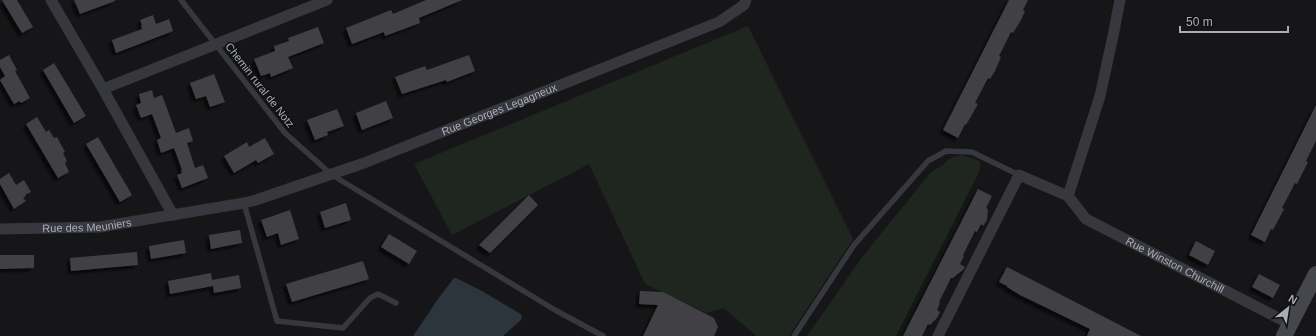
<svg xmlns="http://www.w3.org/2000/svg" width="1316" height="336" font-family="Arial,sans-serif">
<defs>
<filter id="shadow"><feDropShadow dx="-3.5" dy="3.5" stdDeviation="1" flood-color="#0009"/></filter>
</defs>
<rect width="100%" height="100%" fill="#161618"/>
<g fill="#1e261f">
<path d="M748,26L853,239L789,336H756L724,308L706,313L645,284L589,164L452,235L414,164Z"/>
<path d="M961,155L980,161V170L896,336H807L863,256L931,172L943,165L948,159Z"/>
</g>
<path fill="#2c353c" d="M454,278H456L482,291L519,313L522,316L521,320L503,336H413L438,299Z"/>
<g fill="#404145" filter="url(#shadow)">
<path d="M2,0H17L33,27L22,33Z"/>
<path d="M74,0H115V1L80,14Z"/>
<path d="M426,0H462L419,18L420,23L385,36L384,32L352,44L346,28L391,10L393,14Z"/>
<path d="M1009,0H1028L1023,10L1025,11L1021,20L1013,33L1011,32L999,56L1001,57L995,71L990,79L988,78L975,103L978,104L966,125L965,124L958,138L943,130Z"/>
<path d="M153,15L156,24L169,19L173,31L116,53L112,40L142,29L141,25H142L140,20Z"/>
<path d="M318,27L324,43L288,57L293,68L271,77L270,73L261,76L254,59L275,51L274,46L289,41L288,38Z"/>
<path d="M9,55L17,70L15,71L30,98L21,103L20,101L14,104L0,80L5,76L0,67V60Z"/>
<path d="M469,55L475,71L447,82L446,80L402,94L395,77L425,66L427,70Z"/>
<path d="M54,63L86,116L74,123L43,70Z"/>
<path d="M214,74L225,102L210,107L206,96L196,99L190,83Z"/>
<path d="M152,90L154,98L162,95L176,133L189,128L193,141L187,143L195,168L203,165L208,178L182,188L177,175L182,173L181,170H182L174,148L161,153L157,140L161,138L152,114L141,118L136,105L141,103L139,94Z"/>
<path d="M386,101L393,118L362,130L356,113Z"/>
<path d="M1316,105V141L1306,161L1308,162L1297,184L1295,183L1282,208L1284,209L1273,230L1271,229L1265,242L1251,235Z"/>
<path d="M337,109L344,126L327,132L328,135L315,140L307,120Z"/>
<path d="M37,117L46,132L49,130L54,138L57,137L65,152L63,153L67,161L65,163L69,172L58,178L26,124Z"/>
<path d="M98,137L132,195L120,202L86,144Z"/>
<path d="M265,138L274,154L258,163L256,160L234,173L224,156L247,142L249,147Z"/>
<path d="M9,173L16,185L24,180L31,192L25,195L26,196L23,198L26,201L14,209L0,184V179Z"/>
<path d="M978,189L992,196L986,208L988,209L987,220L983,226L981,224L977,232L975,231L963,255L964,256L960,264L965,267L964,269L953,278H951L939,302L940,303L937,310L940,312L937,318L930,325L928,324L922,336H903Z"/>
<path d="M529,195L538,205L490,253L479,245Z"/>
<path d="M346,203L351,220L325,228L320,212Z"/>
<path d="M290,210L299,239L281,245L278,233L267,237L261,220Z"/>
<path d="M240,230L242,243L211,249L209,235Z"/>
<path d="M389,234L417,251L409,264L381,247Z"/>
<path d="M184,240L186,253L151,259L149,246Z"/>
<path d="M1196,241L1215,251L1208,265L1189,255Z"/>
<path d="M137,252L138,265L71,271L70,258Z"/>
<path d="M0,255H34V268L0,269Z"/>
<path d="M363,261L369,279L292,302L286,284Z"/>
<path d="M1007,267L1141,336H1087L1090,329L1020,295L1007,287V286L999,282Z"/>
<path d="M211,273L212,280L239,275L241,288L214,293L213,286L170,294L168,281Z"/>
<path d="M1259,274L1280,285L1273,298L1252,287Z"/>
<path d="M640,291L663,292L714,318L718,327L714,336H643L658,305L639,304Z"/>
</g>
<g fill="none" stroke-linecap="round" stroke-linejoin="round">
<g stroke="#37383d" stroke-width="5.5">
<path d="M181,0L285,133L332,175L555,310L603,336"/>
<path d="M244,203L277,321L343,328L370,298L378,294L396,303"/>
<path d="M794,336L854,245L928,161L946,151L972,152L1019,175"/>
</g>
<g stroke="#37383d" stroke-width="11">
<path d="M51,0L103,89L173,215"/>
<path d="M103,89L327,0"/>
<path d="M1068,196L1100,96L1113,36L1120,0"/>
<path id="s1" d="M0,229L100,227L244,203L256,200L364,163L719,22L744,5L746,0"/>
<path id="s2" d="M938,336L1019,175L1068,196L1086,219L1290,324"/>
</g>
<path stroke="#45474d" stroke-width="16" d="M1284,336L1316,274"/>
</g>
<g text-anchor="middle" stroke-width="3.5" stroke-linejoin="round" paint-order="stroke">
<g font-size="11" fill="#a8adb8" stroke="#111113">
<text transform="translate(260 85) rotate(52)" y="4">Chemin rural de Notz</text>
<text dy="4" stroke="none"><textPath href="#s1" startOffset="518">Rue Georges Legagneux</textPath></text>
<text dy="4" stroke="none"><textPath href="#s1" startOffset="87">Rue des Meuniers</textPath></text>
<text dy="4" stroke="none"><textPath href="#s2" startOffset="363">Rue Winston Churchill</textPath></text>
</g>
</g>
<g transform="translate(1288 308) rotate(30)" stroke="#111113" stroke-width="3" paint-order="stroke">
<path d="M0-3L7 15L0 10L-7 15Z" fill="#a8adb8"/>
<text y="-6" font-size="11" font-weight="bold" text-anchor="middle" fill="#a8adb8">N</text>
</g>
<path d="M1180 26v6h108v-6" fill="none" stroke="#a8adb8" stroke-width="2"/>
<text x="1186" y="26" font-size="12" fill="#a8adb8" stroke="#111113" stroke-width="3" paint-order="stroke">50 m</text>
</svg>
